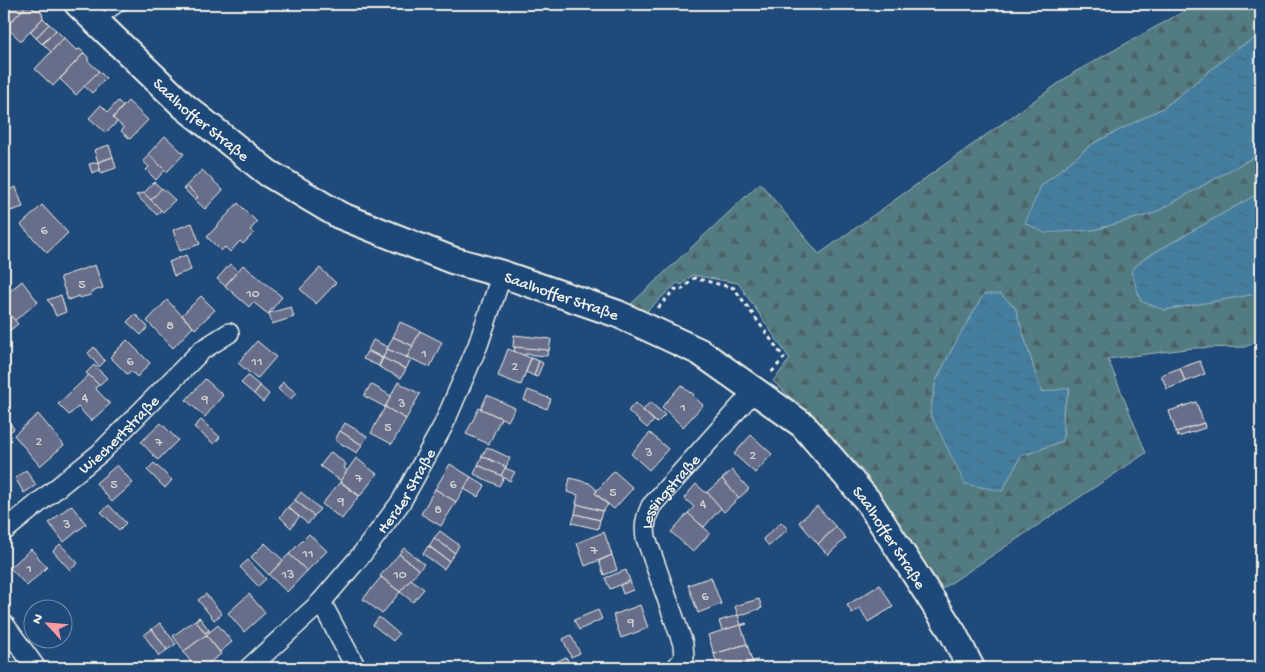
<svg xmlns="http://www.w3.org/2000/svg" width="1265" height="672" font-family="'Gochi Hand',sans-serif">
<defs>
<pattern id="forest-firs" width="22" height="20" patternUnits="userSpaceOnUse" patternTransform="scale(1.25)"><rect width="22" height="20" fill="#537b82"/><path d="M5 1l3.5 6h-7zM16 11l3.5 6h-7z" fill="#4e6467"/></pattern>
<pattern id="water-ripples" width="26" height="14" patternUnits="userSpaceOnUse" patternTransform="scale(1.25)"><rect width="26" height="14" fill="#447d9f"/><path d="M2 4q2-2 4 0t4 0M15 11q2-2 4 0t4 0" fill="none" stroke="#466577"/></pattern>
</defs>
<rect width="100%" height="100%" fill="#1f4a7a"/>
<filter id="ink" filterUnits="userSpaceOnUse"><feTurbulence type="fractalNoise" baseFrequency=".02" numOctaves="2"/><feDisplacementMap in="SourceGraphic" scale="10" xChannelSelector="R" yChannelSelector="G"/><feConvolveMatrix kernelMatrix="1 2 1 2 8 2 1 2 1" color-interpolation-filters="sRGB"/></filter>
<g filter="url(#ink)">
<path fill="url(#forest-firs)" stroke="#a4b6b5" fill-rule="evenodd" d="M1197,4H1261V35L1238,48L1165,107L1092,144L1041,186L1093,230L1154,213L1261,153V192L1145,258L1131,271L1164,310L1261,293V340L1245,347L1194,348L1108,359L1146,453L942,589L900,530L866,474L820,425L773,381L790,359L738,283L692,275L682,285L677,283L646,312L629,306L760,183L819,254L1073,73ZM1015,307L1041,392L1070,389L1063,410V441L1021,456L1002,491L930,413L936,381L954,345Z"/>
<g fill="url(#water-ripples)" stroke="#8aabbc">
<path d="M1261,35V153L1154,213L1093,230L1045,233L1025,223L1041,186L1092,144L1165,107L1238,48Z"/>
<path d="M1261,192V293L1164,310L1141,301L1131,271L1145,258Z"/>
<path d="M984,294H1000L1015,307L1041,392L1070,388L1063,410V441L1021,456L1002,491L965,484L930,413L936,381L954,345Z"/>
</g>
<g fill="#676e8a" stroke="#f4f1e8">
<path d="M4,4H28L6,27L4,25Z"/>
<path d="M28,4L35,10H39L42,13L43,18L21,41L6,27Z"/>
<path d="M43,18L49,24L36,38L30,32Z"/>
<path d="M49,24L56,30L42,44L36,38Z"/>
<path d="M56,30L64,38L51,52L43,44Z"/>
<path d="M64,38L76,50L80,49L84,53L53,86L35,69Z"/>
<path d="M84,53L88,57V61L99,71L76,95L60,79Z"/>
<path d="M99,71L106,78L92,93L84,86Z"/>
<path d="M118,101L123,106L113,118L117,122L106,133L89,118L101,105L108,112Z"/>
<path d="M128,101L148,120L130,139L121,131L124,128L113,118Z"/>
<path d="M165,136L184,154L167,172L148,154Z"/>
<path d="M109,145L113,157L98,162L94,150Z"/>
<path d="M149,155L165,170L156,180L146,170L149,167L143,161Z"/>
<path d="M113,157L116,168L101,173L98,162Z"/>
<path d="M98,162L100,170L92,173L89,164Z"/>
<path d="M202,170L223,190L205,209L195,200L198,197L188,187L184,190L183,189Z"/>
<path d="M154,182L162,189L151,200L144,193Z"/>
<path d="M16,187L23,207L4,213V192Z"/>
<path d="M188,187L198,197L195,200L185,190Z"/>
<path d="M162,188L175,200L163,212L151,200Z"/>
<path d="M144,193L161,210L157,215L136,195Z"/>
<path d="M238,203L257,222L250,230L254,233L243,244L240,241L230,252L225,247L221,251L207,237Z"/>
<path d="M42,205L68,233L47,253L21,225Z"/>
<path d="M192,223L200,244L180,251L173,230Z"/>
<path d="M186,255L191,270L174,276L169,262Z"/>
<path d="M230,264L238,271L225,286L217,279Z"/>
<path d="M95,265L103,288L91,292V295L79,298V296L68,300L60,277Z"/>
<path d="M243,265L282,297L268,314L253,302L249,307L225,286Z"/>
<path d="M320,268L336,283L316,304L300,289Z"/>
<path d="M22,281L38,302L14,321L4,308V296Z"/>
<path d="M61,295L66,312L56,316L51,304L47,300Z"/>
<path d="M201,296L215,310L195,329L182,315Z"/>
<path d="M167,300L193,327L173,348L147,321Z"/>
<path d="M291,307L294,317L272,324L269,313Z"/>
<path d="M4,308L18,324L9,331L4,323Z"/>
<path d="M135,314L148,327L141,335L127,322Z"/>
<path d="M400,322L420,331L413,346L393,337Z"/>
<path d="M420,331L442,342L430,367L407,357Z"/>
<path d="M514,335L551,339L549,351L513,347Z"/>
<path d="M393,337L413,346L407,357L403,356L387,349Z"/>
<path d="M127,340L150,363L137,377L131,371L127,374L110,357Z"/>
<path d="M373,340L388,347L383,358L368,350Z"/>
<path d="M257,341L276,357L257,379L238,363Z"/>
<path d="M94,347L105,361L99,367L88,353Z"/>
<path d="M515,347L548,350L547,356L525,354V356L514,352Z"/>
<path d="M387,349L403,356L411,359L406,369L383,358Z"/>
<path d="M508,349L531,358L521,385L498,376Z"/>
<path d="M367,351L382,358L379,366L363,359Z"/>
<path d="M383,358L406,369L401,378L379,367Z"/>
<path d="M531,358L539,361L534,376L526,372Z"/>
<path d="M539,361L543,363L537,377L534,376Z"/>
<path d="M1200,361L1205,374L1185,382L1180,368Z"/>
<path d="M94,365L107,378L99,385L86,373Z"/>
<path d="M1180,368L1185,382L1167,389L1161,375Z"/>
<path d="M89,375L99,385L95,388L110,404L91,421L78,407L69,415L58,404Z"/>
<path d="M248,376L260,386L254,394L241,383Z"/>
<path d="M205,379L223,395L205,417L186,400Z"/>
<path d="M283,382L296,393L290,400L278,389Z"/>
<path d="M398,382L420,394L406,419L385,407Z"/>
<path d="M371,384L391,396L385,407L364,396Z"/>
<path d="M681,385L690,393L691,392L694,395L693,396L703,405L683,427L662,407Z"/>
<path d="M260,386L269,394L263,402L254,394Z"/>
<path d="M528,390L551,399L547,409L524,400Z"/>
<path d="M487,395L515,408L508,421L481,409Z"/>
<path d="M650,402L665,415L657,423L643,410Z"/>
<path d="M1196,402L1204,423L1176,432L1169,411Z"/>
<path d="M635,403L654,421L647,428L628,411Z"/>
<path d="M385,407L406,419L392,444L371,433Z"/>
<path d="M479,408L501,418L489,444L466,434Z"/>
<path d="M4,414L14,429L4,436Z"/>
<path d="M38,414L64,445L40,466L14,435Z"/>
<path d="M201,420L220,437L214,444L194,427Z"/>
<path d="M161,423L178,440L158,460L141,442Z"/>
<path d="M345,423L367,436L362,445L340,431Z"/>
<path d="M1204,423L1205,428L1178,437L1176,432Z"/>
<path d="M340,431L362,445L357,453L335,440Z"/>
<path d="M650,433L668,449L649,470L631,454Z"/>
<path d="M751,435L772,454L755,473L734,454Z"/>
<path d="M487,447L510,458L506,467L482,456Z"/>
<path d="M331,452L346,464L344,468L348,471L341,481L320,466Z"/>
<path d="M482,456L506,467L501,476L478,465Z"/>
<path d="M356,458L377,474L360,496L340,481Z"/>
<path d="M154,463L172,480L165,488L147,470Z"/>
<path d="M450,464L471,477L456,502L435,489Z"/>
<path d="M117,465L133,483L112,502L96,483Z"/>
<path d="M478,465L504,477L499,486L474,474Z"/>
<path d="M505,468L515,472L510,481L501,476Z"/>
<path d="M26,470L36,485L24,493L15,478Z"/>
<path d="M732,470L749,489L739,498L722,479Z"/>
<path d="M614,471L633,488L614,509L595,493Z"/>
<path d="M471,477L485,486L478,497L464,489Z"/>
<path d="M570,478L589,483L597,490L595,493L608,505L603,511L576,504L578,495L567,492Z"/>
<path d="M722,479L739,498L724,512L707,492Z"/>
<path d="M340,482L359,496L342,519L322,504Z"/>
<path d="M696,484L706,493L707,492L721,508L704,527L689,515L688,513L694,507L684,498Z"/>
<path d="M435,489L456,502L441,526L421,514Z"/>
<path d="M301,492L320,509L314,516L295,500Z"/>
<path d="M295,500L314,516L308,524L288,507Z"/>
<path d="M577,504L602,511L600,520L575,514Z"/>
<path d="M71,505L86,524L64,542L49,523Z"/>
<path d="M109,505L126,523L119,530L101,512Z"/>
<path d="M817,506L836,527L818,544L799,522Z"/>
<path d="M288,507L299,517L291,528L280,517Z"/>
<path d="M688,513L710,533L693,552L671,532Z"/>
<path d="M575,514L600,520L598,529L572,523Z"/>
<path d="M781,522L788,529L769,546L763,539Z"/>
<path d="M836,527L846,538L828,555L818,544Z"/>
<path d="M440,531L459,545L455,553L434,538Z"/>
<path d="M604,532L612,555L585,566L577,543Z"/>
<path d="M309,534L327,551L307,571L289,554Z"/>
<path d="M434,538L455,553L449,561L429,546Z"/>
<path d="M265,543L283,560L289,554L269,575L251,557Z"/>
<path d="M60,544L78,563L70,570L53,551Z"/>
<path d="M428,546L449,561L444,569L423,554Z"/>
<path d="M404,548L424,564L419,570L399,554Z"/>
<path d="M31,549L47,567L27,586L10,568Z"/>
<path d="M289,554L307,571L287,592L269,575Z"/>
<path d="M399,554L419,570L400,592L380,576Z"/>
<path d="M612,555L617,570L604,575L599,561Z"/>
<path d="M248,560L266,579L258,586L240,567Z"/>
<path d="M626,570L630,581L610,589L605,578Z"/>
<path d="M381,577L400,592L382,614L363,599Z"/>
<path d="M711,577L721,604L698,613L688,585Z"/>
<path d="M411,579L424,589L413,602L400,592Z"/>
<path d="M630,581L633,590L623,594L620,585Z"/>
<path d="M880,585L893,607L868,622L860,608L852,613L847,605Z"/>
<path d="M206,594L222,614L214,620L198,600Z"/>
<path d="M249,594L265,613L244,632L228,613Z"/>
<path d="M759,599L762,608L738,616L735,606Z"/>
<path d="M640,605L648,628L621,638L613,615Z"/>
<path d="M598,610L602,619L579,630L574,620Z"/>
<path d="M738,615L741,625L722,631L719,621Z"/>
<path d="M199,617L200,618L196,621L205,633L209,630L210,632L184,651L173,636Z"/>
<path d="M379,617L399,634L393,641L373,625Z"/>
<path d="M200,618L209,630L205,633L196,621Z"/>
<path d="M160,623L176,644L167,650L152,629Z"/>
<path d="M746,623L747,624L741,626L747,644L714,654L708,635Z"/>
<path d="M218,625L232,642L220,652L206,635Z"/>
<path d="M152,629L167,650L159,656L144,635Z"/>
<path d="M206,635L221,654L202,668H196L183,652Z"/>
<path d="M571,635L580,653L571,657L563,639Z"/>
<path d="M747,644L752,661L758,660L732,668H718L714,654Z"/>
<path d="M566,657L572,668H544Z"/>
<path d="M752,662L754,668H733Z"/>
</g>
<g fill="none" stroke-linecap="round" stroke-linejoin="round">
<defs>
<path id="lane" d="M99,21L123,4"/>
<g id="street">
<path id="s1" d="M4,531L100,453L202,350L229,333"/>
<path d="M321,602L356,668"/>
<path d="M4,624L36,668"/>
<path id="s2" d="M249,668L321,602L362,554L401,502L443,426L478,345L502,274"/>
<path id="s3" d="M676,668L684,658L683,644L646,538C644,525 646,517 651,506L755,390"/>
</g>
<g id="secondary">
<path id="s4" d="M78,4L184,106L268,173L339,215L452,260L502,274L618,314L700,352L803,425L868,501L953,633L971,668"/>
</g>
</defs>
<use href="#lane" stroke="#f4f1e8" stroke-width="12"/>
<use href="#street" stroke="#f4f1e8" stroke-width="22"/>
<use href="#secondary" stroke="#f4f1e8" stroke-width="30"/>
<path stroke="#f4f1e8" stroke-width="3" stroke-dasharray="4 4" stroke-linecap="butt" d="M658,308L675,289L680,291L694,278L734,288L784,358L770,374"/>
<use href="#lane" stroke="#1f4a7a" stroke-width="9"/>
<use href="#street" stroke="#1f4a7a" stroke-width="19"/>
<use href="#secondary" stroke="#1f4a7a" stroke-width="26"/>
</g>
</g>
<g text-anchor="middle" stroke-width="4.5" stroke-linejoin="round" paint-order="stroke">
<g font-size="14" fill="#d1d0d0">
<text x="44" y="234">6</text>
<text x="82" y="288">5</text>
<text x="253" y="297">10</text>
<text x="170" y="329">8</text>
<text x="424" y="357">1</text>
<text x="130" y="365">6</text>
<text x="257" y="365">11</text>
<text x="515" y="370">2</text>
<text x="85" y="401">4</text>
<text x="205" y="403">9</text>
<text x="402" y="407">3</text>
<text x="683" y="411">1</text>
<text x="388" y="431">5</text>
<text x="39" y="445">2</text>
<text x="159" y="446">7</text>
<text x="649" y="456">3</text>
<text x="753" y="459">2</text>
<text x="359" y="482">7</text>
<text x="114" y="488">5</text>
<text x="453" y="488">6</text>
<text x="613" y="496">5</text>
<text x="341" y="505">9</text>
<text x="703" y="507">4</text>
<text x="438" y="513">8</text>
<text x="67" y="528">3</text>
<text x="594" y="554">7</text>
<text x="308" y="557">11</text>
<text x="29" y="572">1</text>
<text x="288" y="578">13</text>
<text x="400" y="578">10</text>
<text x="705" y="600">6</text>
<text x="631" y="626">9</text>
</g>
<g font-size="16" fill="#f4f1e8" stroke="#1f4a7a">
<text dy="6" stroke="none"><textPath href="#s4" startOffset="169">Saalhoffer Straße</textPath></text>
<text dy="6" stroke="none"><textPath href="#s4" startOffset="574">Saalhoffer Straße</textPath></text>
<text dy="6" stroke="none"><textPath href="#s1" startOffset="150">Wiechertstraße</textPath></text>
<text dy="6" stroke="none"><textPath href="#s2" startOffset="238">Herder Straße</textPath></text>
<text dy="6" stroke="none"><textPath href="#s3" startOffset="194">Lessingstraße</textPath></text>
<text dy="6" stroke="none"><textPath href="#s4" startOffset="992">Saalhoffer Straße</textPath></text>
</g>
</g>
<rect width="1265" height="672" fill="none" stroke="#1f4a7a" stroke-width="20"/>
<rect x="10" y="10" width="1245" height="652" fill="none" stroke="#f4f1e8" stroke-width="2" filter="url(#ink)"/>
<g transform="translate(48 624) rotate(296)"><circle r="24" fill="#1f4a7a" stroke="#748da6"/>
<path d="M0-4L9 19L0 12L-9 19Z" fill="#ff9aa2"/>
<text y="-8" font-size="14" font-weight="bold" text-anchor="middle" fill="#f4f1e8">N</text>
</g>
</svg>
